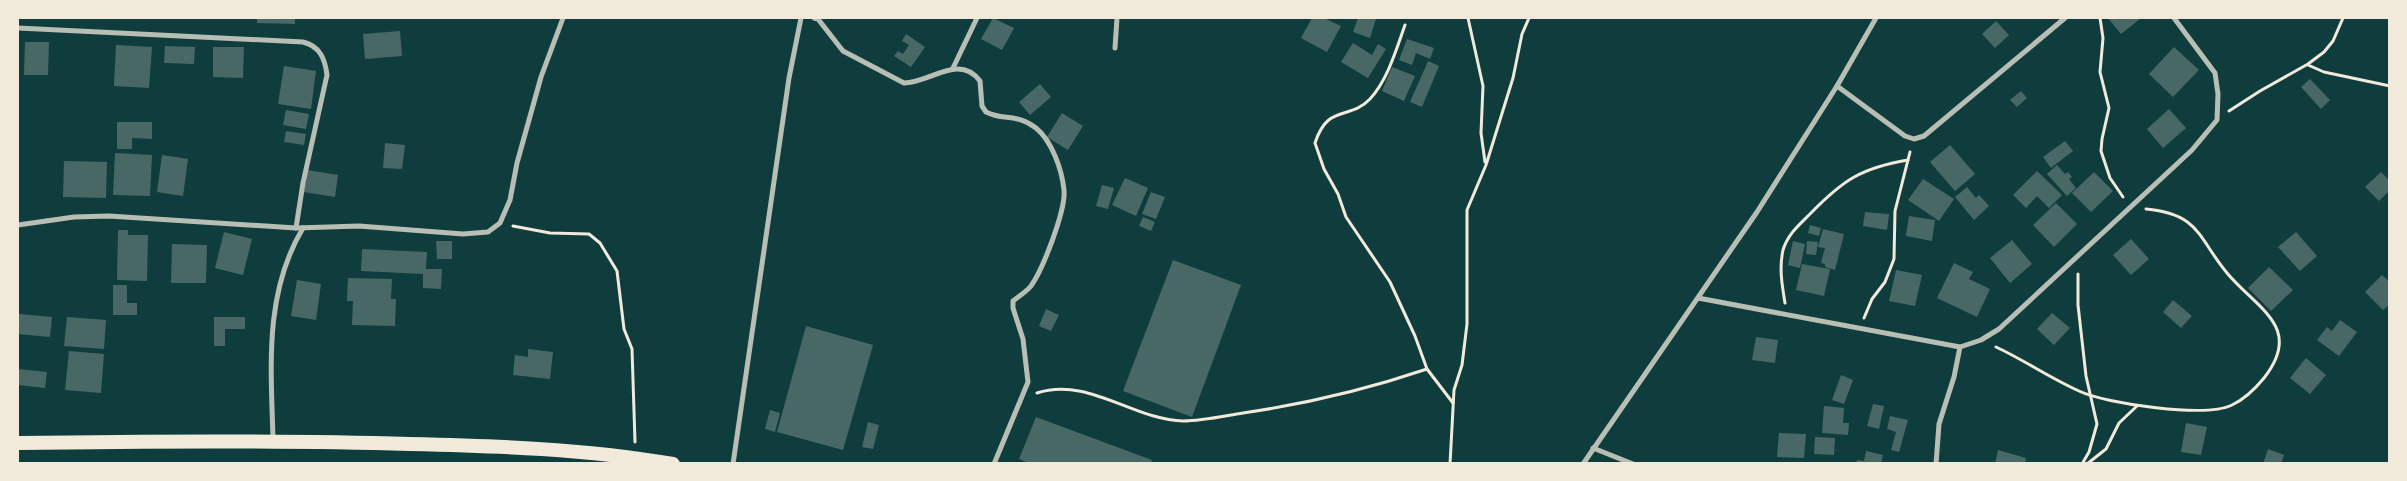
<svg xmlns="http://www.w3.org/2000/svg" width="2407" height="481" font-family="'Noto Sans',sans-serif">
<rect width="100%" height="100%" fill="#0f3d3e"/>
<g fill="#486865">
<path d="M257,18H295V24L257,23Z"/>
<path d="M993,18L1014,28L1002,50L981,39Z"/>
<path d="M1312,18H1324L1341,26L1327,52L1301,38Z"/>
<path d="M1358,18L1376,19L1370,38L1353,32Z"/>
<path d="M2108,18H2141L2121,34Z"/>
<path d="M1996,21L2009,35L1995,48L1982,34Z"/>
<path d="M400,31L402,56L365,59L363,34Z"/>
<path d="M906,34L925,47L911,67L894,56L898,51L903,54L909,45L902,41Z"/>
<path d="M1407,39L1434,48L1430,59L1416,53L1412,65L1399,60Z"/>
<path d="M25,42H49L48,75H24Z"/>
<path d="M1353,43L1372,55L1378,44L1386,49L1368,78L1341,62Z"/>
<path d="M116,45L152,47L149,88L114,86Z"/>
<path d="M165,46L195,47L194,64L164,63Z"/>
<path d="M213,47H244L243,78L213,77Z"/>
<path d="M2174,47L2199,70L2173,97L2149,74Z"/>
<path d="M1428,61L1439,66L1422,107L1410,102Z"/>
<path d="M284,66L316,71L311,109L278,104Z"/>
<path d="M1392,67L1415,76L1404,101L1382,91Z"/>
<path d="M2310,79L2330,100L2321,109L2301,87Z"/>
<path d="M1040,84L1051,97L1030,115L1019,102Z"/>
<path d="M2021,91L2027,98L2017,107L2010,100Z"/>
<path d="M2169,109L2186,128L2163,148L2147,129Z"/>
<path d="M286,110L309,114L306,129L283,125Z"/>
<path d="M1062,113L1083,126L1068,150L1047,137Z"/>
<path d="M117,122H152V139L132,138V149H117Z"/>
<path d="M286,131L306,134L304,145L284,142Z"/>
<path d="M2065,141L2073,151L2051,168L2043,157Z"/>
<path d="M385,143L405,145L402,169L383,168Z"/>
<path d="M1950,145L1975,174L1955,191L1930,162Z"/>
<path d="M115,153L152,155L150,196L113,195Z"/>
<path d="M162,155L188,159L183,196L157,192Z"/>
<path d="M64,161L107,162L106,198L63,197Z"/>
<path d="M2057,165L2065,174L2068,172L2072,177L2069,179L2076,188L2067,196L2047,174Z"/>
<path d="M307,170L338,175L335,197L304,192Z"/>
<path d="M2037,171L2062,195L2049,208L2037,196L2026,208L2013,195Z"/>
<path d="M2094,172L2113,191L2091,212L2072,193Z"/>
<path d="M2381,172L2390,181V190L2379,201L2365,187Z"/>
<path d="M1125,178L1148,188L1136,216L1112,205Z"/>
<path d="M1923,179L1954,199L1939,221L1908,200Z"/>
<path d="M1102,185L1114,188L1108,209L1096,206Z"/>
<path d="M1967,187L1976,198L1979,195L1989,206L1974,220L1955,197Z"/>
<path d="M1151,192L1165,197L1156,219L1142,214Z"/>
<path d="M2056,203L2077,224L2054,247L2033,225Z"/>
<path d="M1865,212L1889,214L1887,230L1863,226Z"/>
<path d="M1909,216L1935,220L1932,241L1906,236Z"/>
<path d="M1143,217L1155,222L1151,231L1139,226Z"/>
<path d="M1810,225L1821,228L1819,236L1808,233Z"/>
<path d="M1823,229L1844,234L1835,270L1825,267V264L1821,263L1825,248L1818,247Z"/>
<path d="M118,230H128V235H148L147,281L117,280Z"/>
<path d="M224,232L252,239L243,275L215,268Z"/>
<path d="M2296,232L2317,256L2300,271L2278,247Z"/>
<path d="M2131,239L2149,259L2131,275L2113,255Z"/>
<path d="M2012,240L2032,264L2010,283L1990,258Z"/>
<path d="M436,241H452V259H437Z"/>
<path d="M1793,241L1805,244L1800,268L1788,265Z"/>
<path d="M1807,241L1818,242L1816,255L1806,254Z"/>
<path d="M172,244L207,245L206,283H171Z"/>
<path d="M362,249L427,252L426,269H442L441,289L423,288V274L361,271Z"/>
<path d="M1173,260L1241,285L1192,417L1123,391Z"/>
<path d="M1954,263L1973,272L1969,279L1990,289L1977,317L1937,298Z"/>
<path d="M1802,264L1830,269L1824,296L1796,290Z"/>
<path d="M2269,267L2293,290L2271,311L2248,288Z"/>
<path d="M1896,270L1922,275L1915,306L1889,301Z"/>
<path d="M2382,275L2390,282V304L2383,310L2365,292Z"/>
<path d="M348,278L392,279L391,299H396L395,326L352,325L353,301H347Z"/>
<path d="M297,280L321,284L316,320L291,316Z"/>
<path d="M113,285H127V303H137V315H113Z"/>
<path d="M2173,300L2192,316L2181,328L2163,312Z"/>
<path d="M1046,309L1059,315L1051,331L1039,326Z"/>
<path d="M2052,313L2070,328L2054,345L2037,329Z"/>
<path d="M19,314L52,317L50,337L18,334Z"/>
<path d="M67,317L106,320L104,349L64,346Z"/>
<path d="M214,317H245V329H225V346H214Z"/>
<path d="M2340,320L2357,332L2339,356L2317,340L2327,327L2332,331Z"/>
<path d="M806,326L873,345L843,450L777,432Z"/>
<path d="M1756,337L1778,340L1775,363L1752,360Z"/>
<path d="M528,349L553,352L550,379L513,375L515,355L528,357Z"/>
<path d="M69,351L104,354L101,393L65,390Z"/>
<path d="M2306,358L2326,375L2310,394L2290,378Z"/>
<path d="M18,369L47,372L45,388L18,385Z"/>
<path d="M1841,375L1853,380L1844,404L1832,400Z"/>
<path d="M1873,404L1884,406L1879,429L1867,426Z"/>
<path d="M1824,406L1844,408L1843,423H1849L1848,435L1822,433Z"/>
<path d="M770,410L780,413L775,432L765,429Z"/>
<path d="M1890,416L1908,420L1899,452L1891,450L1896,432L1887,429Z"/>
<path d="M1036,417L1152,460L1151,464H1031L1019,459Z"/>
<path d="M868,422L879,425L873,449L862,447Z"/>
<path d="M2186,423L2207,427L2201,455L2181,452Z"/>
<path d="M1779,433L1806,434L1804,458L1777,457Z"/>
<path d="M1815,437L1835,438L1834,455L1814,454Z"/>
<path d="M2268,449L2284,455L2281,464H2263Z"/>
<path d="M1998,450L2026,458L2025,464H1995Z"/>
<path d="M1866,451L1883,455L1881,464H1856L1857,460L1864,461Z"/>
</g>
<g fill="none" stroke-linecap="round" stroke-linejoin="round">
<g stroke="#f1e9da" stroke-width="3">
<path d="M1468,18L1483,86L1481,133L1485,162"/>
<path d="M2100,18L2103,38L2100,72L2109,108L2102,139L2101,151L2110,178L2123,197"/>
<path d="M1405,25C1396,50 1388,79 1370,99C1349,121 1328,103 1315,143L1324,169L1338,194L1346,217L1390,282L1415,336L1427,369L1453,403"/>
<path d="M2308,65L2324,72L2390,86"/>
<path d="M2229,111L2260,91L2308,64L2324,52L2333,41L2343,18"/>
<path d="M513,226L550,233L589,234L600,243L617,271L624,329L632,349L635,442"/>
<path d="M2078,274V305L2086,376L2097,424L2089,452L2082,464"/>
<path d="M1785,303C1782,285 1779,268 1783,250C1788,234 1799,225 1810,214C1843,180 1861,168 1908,160"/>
<path d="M1864,318L1872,299L1885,282L1894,259L1895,211L1910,152"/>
<path d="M1996,347C2024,360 2050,378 2079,391C2106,404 2206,418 2232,405C2245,399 2255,389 2264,378C2304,327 2257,309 2227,273C2198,238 2200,214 2146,209"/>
<path d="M1037,393C1087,376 1134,420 1183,421C1203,421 1224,416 1243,413C1305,404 1368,389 1427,369"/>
<path d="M1450,464L1454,390L1462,365L1467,324V210L1486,165L1513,78L1522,34L1529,18"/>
<path d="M2087,464L2106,449L2119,423L2137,406"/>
</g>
<g stroke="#b8beb3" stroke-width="5">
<path d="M814,18L818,19L843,51L904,83C930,83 959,53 980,81L982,106L986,112C1003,121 1017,113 1036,128C1052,141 1062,170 1064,190C1066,210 1043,269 1031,286C1026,292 1019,296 1013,301V308L1023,339L1028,382L994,464"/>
<path d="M18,28L303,42C320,46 325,59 327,75L303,183L296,228"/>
<path d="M1115,48L1117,18"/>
<path d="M953,68L977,18"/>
<path d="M1837,86L1905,136L1914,139L1924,136L2065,18"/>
<path d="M18,225L74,217L109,216L296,228L359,226L463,234L488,232L500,223L510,200L517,163L541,77L563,18"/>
<path d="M1698,298L1960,347L1981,340L1999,329L2192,150L2217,120L2218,94L2215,73L2174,18"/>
<path d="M273,439C271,366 264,293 303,228"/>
<path d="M1593,448L1633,464"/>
<path d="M733,464L789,78L801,18"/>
<path d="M1583,464L1757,212L1837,86L1876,18"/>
<path d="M1936,464L1939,424L1954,377L1960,347"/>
</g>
<path stroke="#f1e9da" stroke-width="14" d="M18,443C148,441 279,440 410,444C498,446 586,449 673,464"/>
</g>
<rect width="2407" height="481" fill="none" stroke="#f1e9da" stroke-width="38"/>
</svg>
